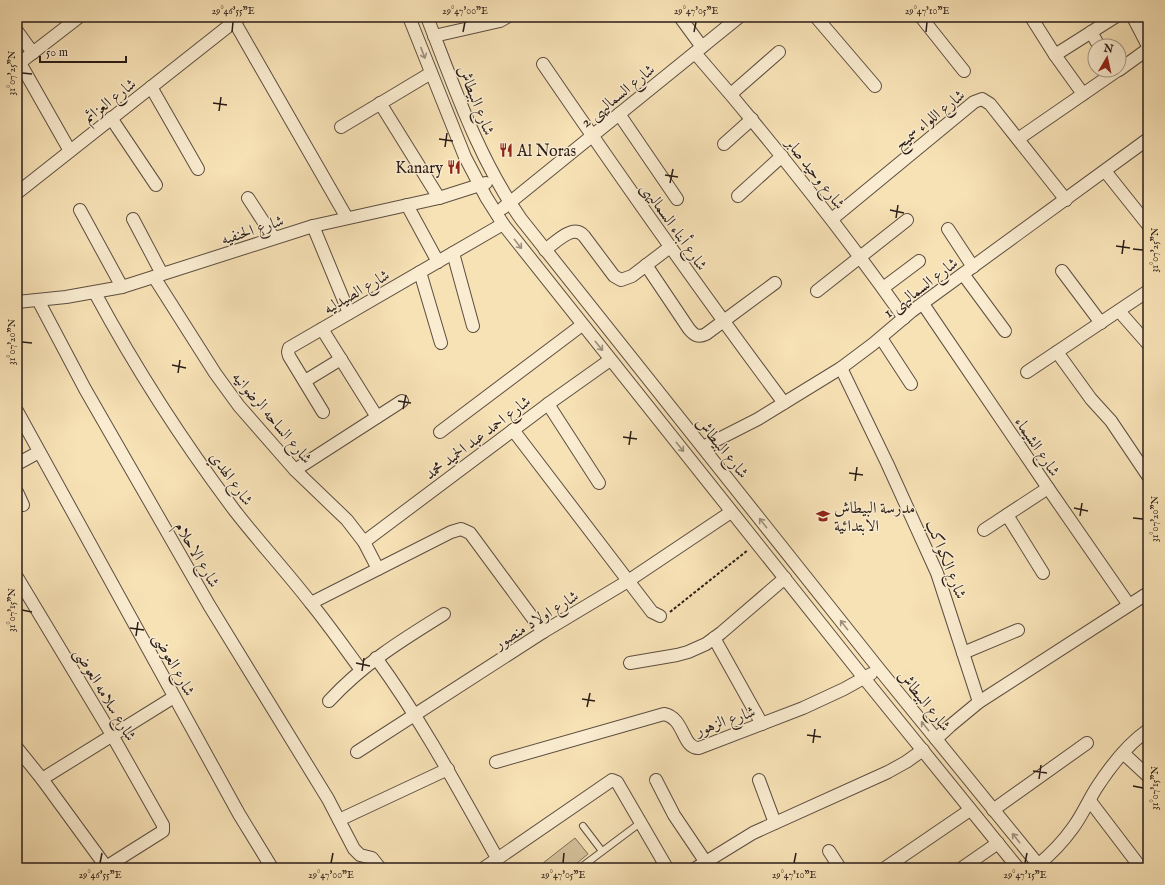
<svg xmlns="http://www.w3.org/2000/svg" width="1165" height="885" font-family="'IM FELL English',Amiri,serif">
<rect width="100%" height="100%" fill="#f7e2b6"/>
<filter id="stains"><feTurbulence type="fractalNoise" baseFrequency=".005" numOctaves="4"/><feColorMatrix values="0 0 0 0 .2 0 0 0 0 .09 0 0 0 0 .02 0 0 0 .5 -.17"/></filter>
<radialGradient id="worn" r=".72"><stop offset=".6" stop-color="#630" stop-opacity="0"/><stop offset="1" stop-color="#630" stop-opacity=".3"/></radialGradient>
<path fill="#d4c19b" stroke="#7f6f5a" d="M575,838L588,854L571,868H547L543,863Z"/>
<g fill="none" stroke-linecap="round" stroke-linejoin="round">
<defs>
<g id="lane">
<path d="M583,826L602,851"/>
<path d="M580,868L640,823"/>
</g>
<g id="street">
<path d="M409,17L465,157L486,197L503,224L864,678L1018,868"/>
<path d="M427,17C454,86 478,158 521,219L879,669L1041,868"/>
<path d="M680,17L702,47"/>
<path d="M816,17L875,86"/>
<path d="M921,17L964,71"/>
<path d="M1031,17L1055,55L1083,94"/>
<path d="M1133,17L1148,46"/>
<path d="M234,21L347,218"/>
<path d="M17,31L33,53"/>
<path d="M1091,32L1099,46"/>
<path d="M434,36L500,21L507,17"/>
<path d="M695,53C769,138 839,226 904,318"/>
<path d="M1055,55L1115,17"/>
<path d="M20,63L70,151"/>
<path d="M543,64C621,178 701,292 784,403"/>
<path d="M17,65L79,17"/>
<path d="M1119,70L1148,49"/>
<path d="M151,87L198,169"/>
<path d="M731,94L779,52"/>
<path d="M380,103L439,198"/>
<path d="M619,114L677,199"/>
<path d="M111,118L156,185"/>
<path d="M341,127L431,73"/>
<path d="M1018,139L1118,70"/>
<path d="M724,144L752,119"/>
<path d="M1105,171L1148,225"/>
<path d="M17,193L240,17"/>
<path d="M738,196L782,156"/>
<path d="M248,198L274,238"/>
<path d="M407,205L438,262"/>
<path d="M503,208L739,17"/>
<path d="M80,210L122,287"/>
<path d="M133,219L162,274"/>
<path d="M832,219L974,102L982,99L990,104L1066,200"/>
<path d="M313,226L349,313"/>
<path d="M948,229L973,267"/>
<path d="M545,250C555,243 573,223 584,236L614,276L621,280L632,276L670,247"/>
<path d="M453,253L473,326"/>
<path d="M646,265L689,329C694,335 698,338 706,334L775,283"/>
<path d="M1062,271L1101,323"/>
<path d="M420,272L441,343"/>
<path d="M963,274L1005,331"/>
<path d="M154,277L215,373L239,406L295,470L347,520L364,542L378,569"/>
<path d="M883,288L919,261"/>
<path d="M817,291L907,220"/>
<path d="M95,293C136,369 183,442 235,511C259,542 286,571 310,602C328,624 344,647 361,670"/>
<path d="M38,300L85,389L209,605L328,799L354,849L360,855L372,858L380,868"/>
<path d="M17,302L66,297L122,287L313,226L439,198L486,183"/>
<path d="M923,304L1048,488L1129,605"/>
<path d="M1119,311L1148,344"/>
<path d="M322,329L377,417"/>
<path d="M881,338L911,384"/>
<path d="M1057,352L1091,399L1111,421L1148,476"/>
<path d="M841,368L887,463L937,573L979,702"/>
<path d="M1027,372L1148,291"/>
<path d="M305,381L341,359"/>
<path d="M548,404L599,483"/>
<path d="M17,411L239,814L272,868"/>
<path d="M323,412L289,356L288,352L289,348L503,224"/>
<path d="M513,430L652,612L660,616"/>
<path d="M440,432L582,325"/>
<path d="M703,447L758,419L841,368L873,344L912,311L1148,139"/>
<path d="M17,464L39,452"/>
<path d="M295,470L402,401"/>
<path d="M17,492L23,505"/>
<path d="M1007,515L1043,573"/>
<path d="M984,530L1048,488"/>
<path d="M364,542L548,404L610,360"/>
<path d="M17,577L112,735L163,825V831L160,833L106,867"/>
<path d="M311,603L451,532L461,529L470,533L543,632"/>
<path d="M714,638L762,724"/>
<path d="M963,653L1018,630"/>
<path d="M376,658C422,721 459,790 497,858"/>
<path d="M630,663L677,655L688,652L706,644L721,633L785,578"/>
<path d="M329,701C363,664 402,640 444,614"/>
<path d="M936,739L950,726L979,702L1148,593"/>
<path d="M17,748L42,779L107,868"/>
<path d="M357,752L543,632L628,581L731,512"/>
<path d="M1123,753L1148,776"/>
<path d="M496,762L664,714C685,718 682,749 699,748L803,708L844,689L871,674"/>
<path d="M42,779L174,697"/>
<path d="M656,780L674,815L709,867"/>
<path d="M759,780L775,823"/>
<path d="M1090,801L1141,868"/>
<path d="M993,810L1087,743"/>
<path d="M339,820L448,769"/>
<path d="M829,851L840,868"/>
<path d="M1038,865C1051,854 1062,843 1072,829C1082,816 1088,801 1097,787C1110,767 1128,744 1148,730"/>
<path d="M484,868L612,780L617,782L667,868"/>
<path d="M696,868L753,833L888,772L906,762L923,750"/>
<path d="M885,868L970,810"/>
<path d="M962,868L998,843"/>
</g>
</defs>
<use href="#lane" stroke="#5d4e40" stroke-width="8"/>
<use href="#street" stroke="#5d4e40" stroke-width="14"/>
<path stroke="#2a1d18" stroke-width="2" stroke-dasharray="3 2" stroke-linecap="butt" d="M670,612L748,550"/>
<use href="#lane" stroke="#faecd0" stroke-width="6"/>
<use href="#street" stroke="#faecd0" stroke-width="12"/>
</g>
<defs><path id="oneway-shaft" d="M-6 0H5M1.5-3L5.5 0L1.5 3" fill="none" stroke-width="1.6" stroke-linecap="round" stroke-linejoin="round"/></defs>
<g stroke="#9c8f7d">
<use href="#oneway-shaft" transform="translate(423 53) rotate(69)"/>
<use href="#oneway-shaft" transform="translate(518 244) rotate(52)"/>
<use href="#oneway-shaft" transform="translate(599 346) rotate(51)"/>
<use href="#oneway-shaft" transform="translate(680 447) rotate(51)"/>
<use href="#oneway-shaft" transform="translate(763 523) rotate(-128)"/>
<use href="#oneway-shaft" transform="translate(844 625) rotate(-128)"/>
<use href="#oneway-shaft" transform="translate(925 726) rotate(-129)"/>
<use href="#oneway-shaft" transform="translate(1016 838) rotate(-129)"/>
</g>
<path fill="none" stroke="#2a1d18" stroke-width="1.5" d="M232,32L233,22M463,32L465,22M694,32L696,22M926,32L927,22M22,73L32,74M213,103L227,105M219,111L221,97M439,139L453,141M445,147L447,133M665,175L678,177M670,183L673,169M890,210L904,213M896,218L898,205M1116,246L1130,248M1133,249L1143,250M1122,254L1124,240M22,342L32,343M172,365L186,368M178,373L180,360M398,401L411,403M403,409L406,395M623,437L637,439M629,445L631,431M849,473L863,475M855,481L857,467M1074,508L1088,511M1080,516L1082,503M1133,518L1143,519M22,610L32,612M130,628L144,630M136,636L138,622M356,663L370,666M362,671L364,658M582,699L595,701M587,707L590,693M807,735L821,737M813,743L815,729M1033,771L1047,773M1039,779L1041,765M1133,786L1143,788M100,863L102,853M331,863L333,853M563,863L564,853M794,863L796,853M1025,863L1027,853"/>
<defs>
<symbol id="restaurant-bare" viewBox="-9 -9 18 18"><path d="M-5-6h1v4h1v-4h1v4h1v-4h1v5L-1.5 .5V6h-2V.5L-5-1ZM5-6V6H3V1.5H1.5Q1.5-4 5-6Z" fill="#8f2418" stroke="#faecd0" stroke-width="2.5" paint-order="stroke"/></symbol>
<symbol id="school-bare" viewBox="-9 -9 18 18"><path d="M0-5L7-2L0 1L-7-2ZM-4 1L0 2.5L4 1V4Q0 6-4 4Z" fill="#8f2418" stroke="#faecd0" stroke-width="2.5" paint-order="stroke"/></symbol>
</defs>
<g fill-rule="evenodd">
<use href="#restaurant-bare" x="496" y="140" width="20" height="20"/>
<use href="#restaurant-bare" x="444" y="157" width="20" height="20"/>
<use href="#school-bare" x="813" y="506" width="20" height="20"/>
</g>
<g text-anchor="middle" stroke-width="3" stroke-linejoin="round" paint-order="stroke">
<g font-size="16" fill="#2a1d18" stroke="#faecd0">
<text transform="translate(617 95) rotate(-39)" y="6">شارع السماليهى 2</text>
<text transform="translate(109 100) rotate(-38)" y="6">شارع العزائم</text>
<text transform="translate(477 100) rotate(68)" y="6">شارع البيطاش</text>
<text transform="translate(929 119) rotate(-39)" y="6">شارع اللواء سميح</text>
<text transform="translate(816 173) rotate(52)" y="6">شارع وحيد صابر</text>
<text transform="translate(675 226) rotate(55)" y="6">شارع أبناء السماليهى</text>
<text transform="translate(252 229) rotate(-18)" y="6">شارع الحنفيه</text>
<text transform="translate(920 287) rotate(-37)" y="6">شارع السماليهى 1</text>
<text transform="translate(356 291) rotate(-30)" y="6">شارع الصيدليه</text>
<text transform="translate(273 417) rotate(50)" y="6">شارع الساحه الرضوانيه</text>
<text transform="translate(477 437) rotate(-37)" y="6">شارع احمد عبد الحميد محمد</text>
<text transform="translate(1038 446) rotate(56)" y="6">شارع الشيماء</text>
<text transform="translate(723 447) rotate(51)" y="6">شارع البيطاش</text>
<text transform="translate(232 478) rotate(54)" y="6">شارع الهدي</text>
<text transform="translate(198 554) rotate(60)" y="6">شارع الاحلام</text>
<text transform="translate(947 559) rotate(68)" y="6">شارع الكواكب</text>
<text transform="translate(536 619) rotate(-32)" y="6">شارع اولاد منصور</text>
<text transform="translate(175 664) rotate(61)" y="6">شارع العوضى</text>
<text transform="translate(106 694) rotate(59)" y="6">شارع سلامه العوضى</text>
<text transform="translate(925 700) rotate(51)" y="6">شارع البيطاش</text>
<text transform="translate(725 720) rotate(-19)" y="6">شارع الزهور</text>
</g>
<g font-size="16" fill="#2a1d18" stroke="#faecd0" text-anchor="start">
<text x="517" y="156">Al Noras</text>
<text x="443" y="173" text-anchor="end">Kanary</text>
<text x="834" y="513">مدرسة البيطاش<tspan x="834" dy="18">الابتدائية</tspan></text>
</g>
</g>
<rect width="1165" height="885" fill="none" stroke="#f7e2b6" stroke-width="44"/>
<g transform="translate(1107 58) rotate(9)"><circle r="19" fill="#faecd0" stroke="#a79986"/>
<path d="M0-3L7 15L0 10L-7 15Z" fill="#8f2418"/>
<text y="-6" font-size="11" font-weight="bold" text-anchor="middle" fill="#2a1d18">N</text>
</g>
<path d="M40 56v6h86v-6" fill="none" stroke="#2a1d18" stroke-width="2"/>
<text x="46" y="56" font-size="12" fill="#2a1d18" stroke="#faecd0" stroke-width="3" paint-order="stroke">50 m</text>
<rect x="22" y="22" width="1121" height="841" fill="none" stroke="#2a1d18" stroke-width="1.5"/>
<g font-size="10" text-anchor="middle" fill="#2a1d18">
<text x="233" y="14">29°46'55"E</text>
<text x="465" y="14">29°47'00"E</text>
<text x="696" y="14">29°47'05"E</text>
<text x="927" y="14">29°47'10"E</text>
<text transform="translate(11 73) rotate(-90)" y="4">31°07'25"N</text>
<text transform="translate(1154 250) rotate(-90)" y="4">31°07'25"N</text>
<text transform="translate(11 342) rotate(-90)" y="4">31°07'20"N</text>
<text transform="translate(1154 519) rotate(-90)" y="4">31°07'20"N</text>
<text transform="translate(11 610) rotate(-90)" y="4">31°07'15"N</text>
<text transform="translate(1154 788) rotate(-90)" y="4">31°07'15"N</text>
<text x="100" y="878">29°46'55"E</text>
<text x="331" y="878">29°47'00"E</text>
<text x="563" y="878">29°47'05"E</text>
<text x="794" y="878">29°47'10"E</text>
<text x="1025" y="878">29°47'15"E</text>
</g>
<rect width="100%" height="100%" filter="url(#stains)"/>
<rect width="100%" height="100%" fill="url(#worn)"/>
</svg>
